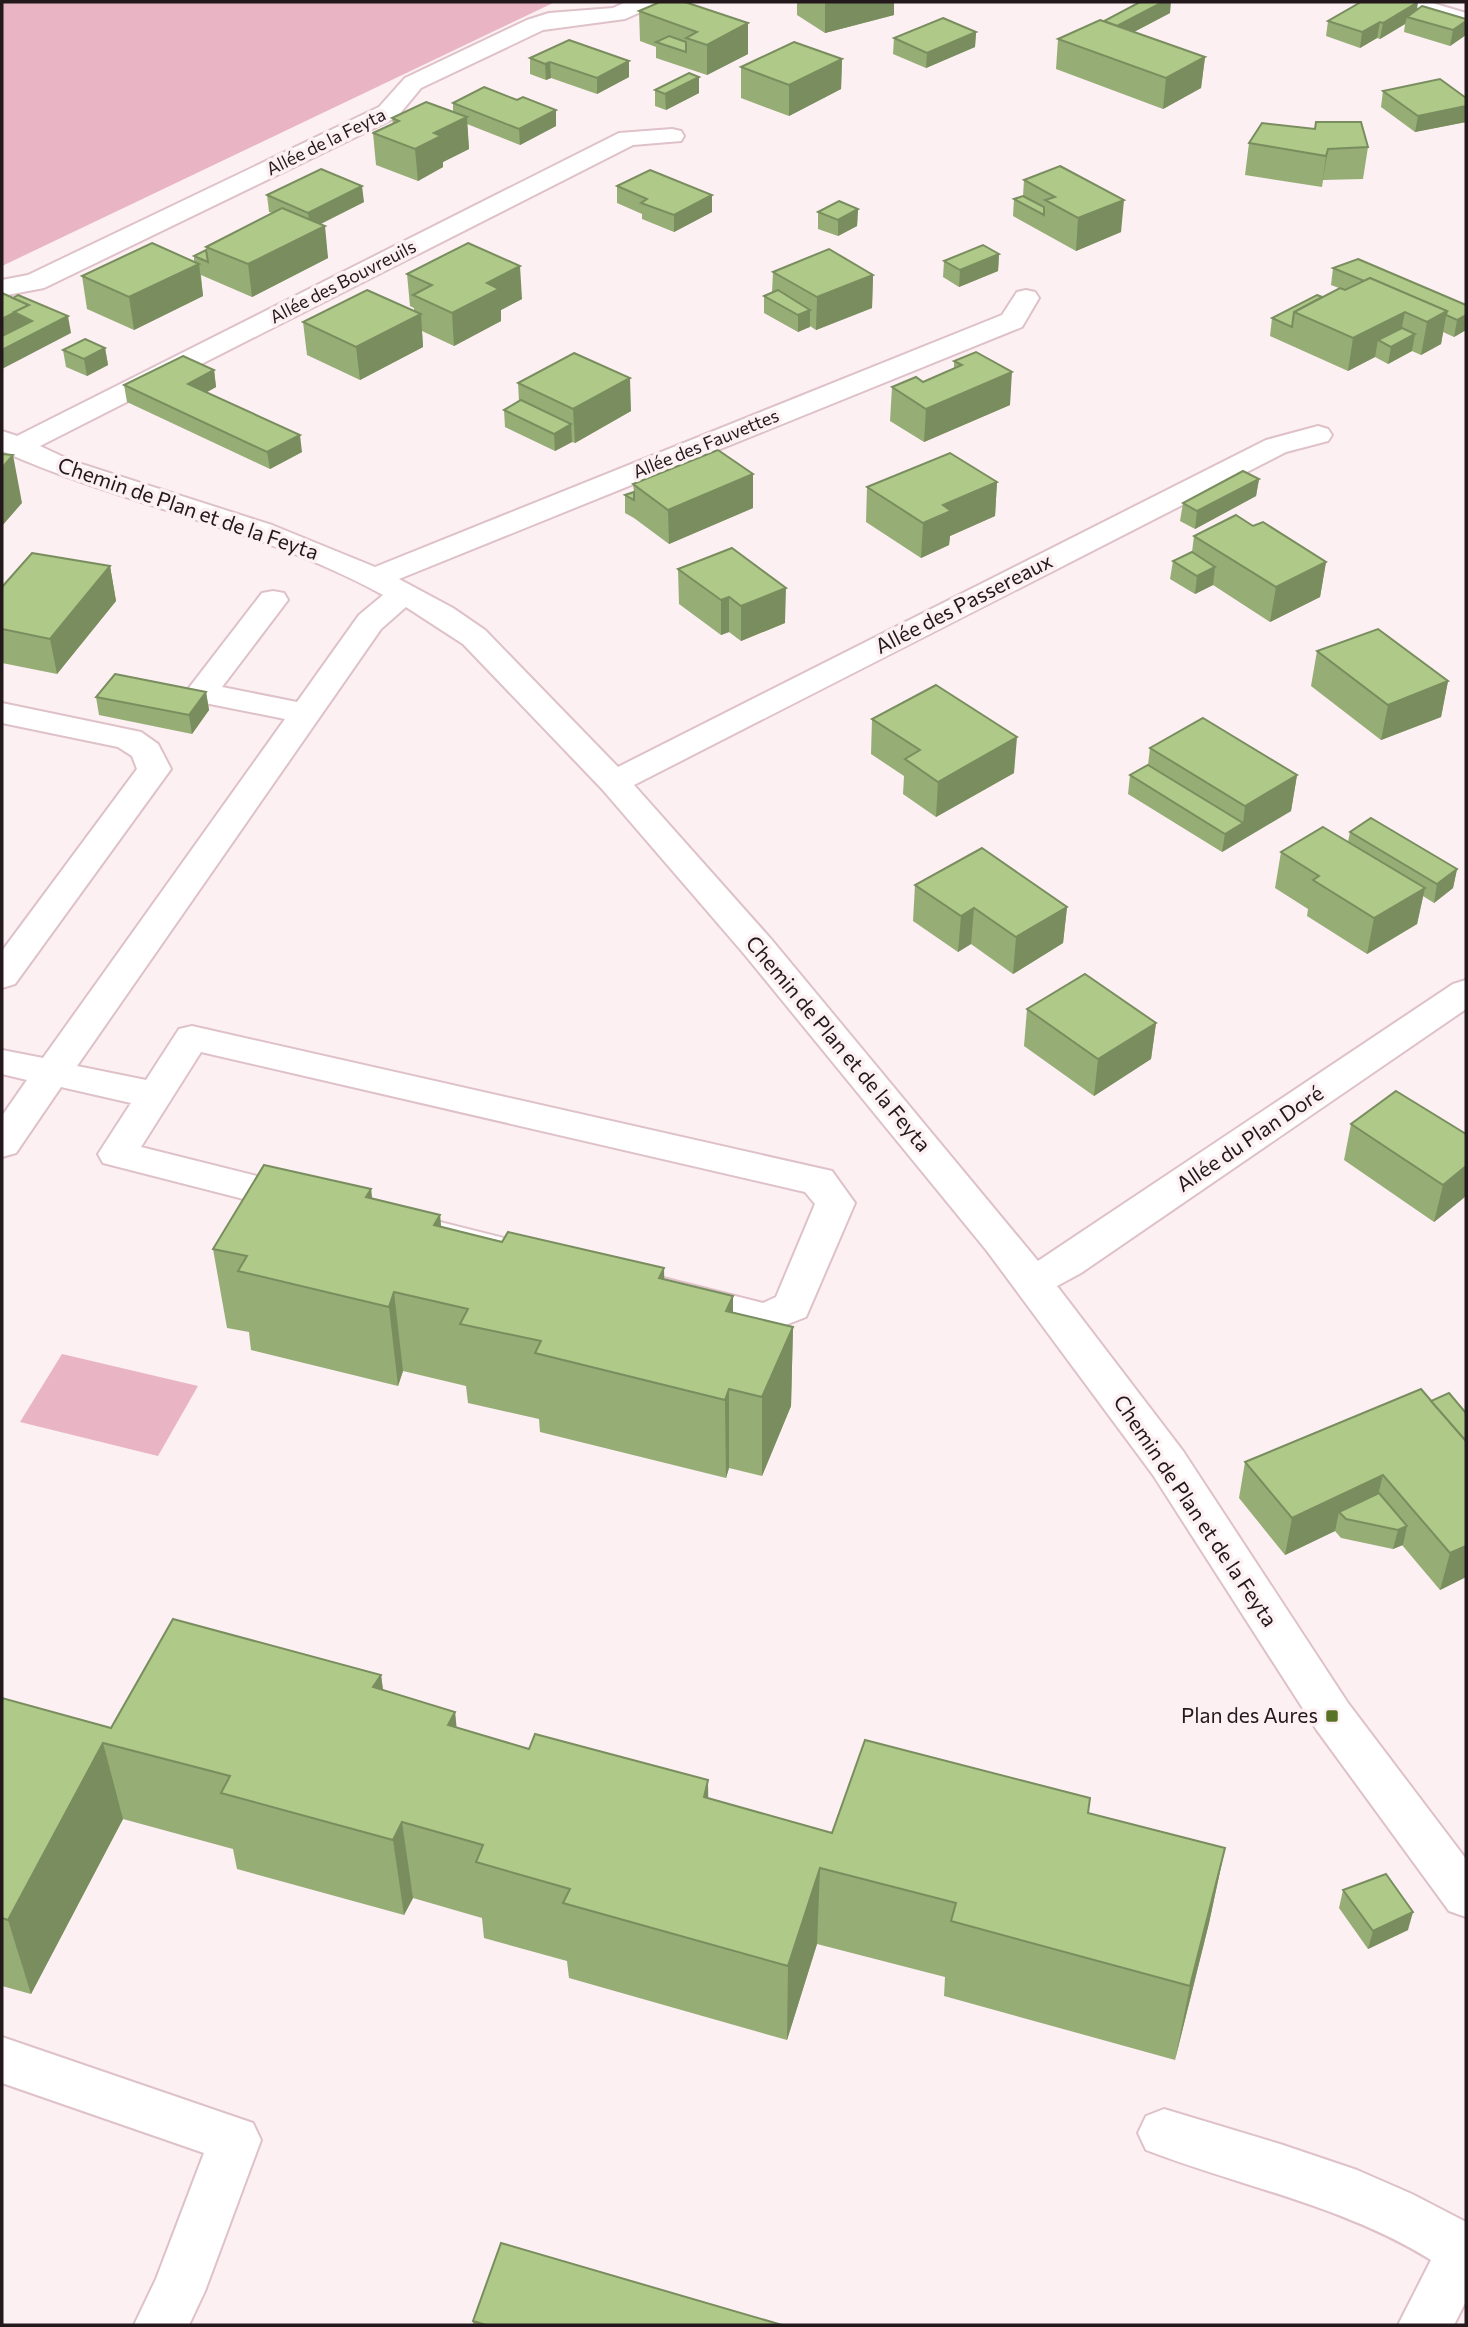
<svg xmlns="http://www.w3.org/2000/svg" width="1468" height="2327" font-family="Commissioner,sans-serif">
<rect width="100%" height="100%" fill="#fcf0f3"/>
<g fill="#e9b4c4">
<path d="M2,2H555L2,266Z"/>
<path d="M62,1354L198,1386L158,1456L20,1422Z"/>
</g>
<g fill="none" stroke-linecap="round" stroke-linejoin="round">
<defs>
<g id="minor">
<path d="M626,2H655L652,7L625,19L543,30L421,88L397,117L44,288L2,296V280L28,275L379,107L405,78L527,20L549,13L613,8Z"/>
<path d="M1394,2H1429L1466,13V27L1397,7Z"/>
<path d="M672,129L681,131L684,136L681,141L633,145L40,446L72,461L272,525L375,567L1002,315L1017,292L1026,290L1035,292L1039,298L1022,327L399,579L453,608L485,630L618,767L1266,440L1318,426L1328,429L1332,435L1328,441L1286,452L634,785L771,939L1038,1261L1453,984L1466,980V1009L1081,1273L1057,1286L1183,1451L1348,1703L1466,1859V1917L1449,1911L1316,1729L1153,1475L987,1251L745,955L602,789L463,644L406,607L381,629L77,1066L146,1080L179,1029L192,1026L832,1171L855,1203L806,1317L765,1333L103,1163L98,1154L131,1103L61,1087L16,1153L2,1157V1116L27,1080L2,1074V1050L43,1058L285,719L190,700L185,693L262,593L273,591L284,593L288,600L222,687L297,702L359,615L383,595C264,529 125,506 2,451V431L17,436L619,133ZM201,1052L805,1192L815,1204L776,1297L763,1303L141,1147Z"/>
<path d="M2,703L141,732L158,744L171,769L15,984L2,988V951L137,769L132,756L118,747L2,723Z"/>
<path d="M2,2037L253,2123L261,2140L205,2291L189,2325H134L156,2279L204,2153L2,2083Z"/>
<path d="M1164,2109L1280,2144L1357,2170L1412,2194L1466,2222V2301L1454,2325H1398L1431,2260C1342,2205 1242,2187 1146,2150L1138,2133L1146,2116Z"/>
</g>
</defs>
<use href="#minor" stroke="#dec1c9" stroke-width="4"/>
<use href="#minor" fill="#fff" fill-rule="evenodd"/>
</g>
<g fill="#96ad75">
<path d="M797,2H894V15L825,33L797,15Z"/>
<path d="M1417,10L1466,19V35L1450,46L1404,32L1405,24L1380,39L1377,38L1360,48L1326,36L1328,21Z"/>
<path d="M639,11L748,23V54L707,75L656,58V47L640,41Z"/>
<path d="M1170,13L1134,32L1205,57L1201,88L1163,109L1056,69L1058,39L1104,21Z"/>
<path d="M976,32L975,47L926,68L893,54L894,38Z"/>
<path d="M530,58L629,77L597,94L551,78L546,80L530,74Z"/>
<path d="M842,59L841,89L789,116L741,98V67Z"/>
<path d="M655,90L699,93L666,110L655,106Z"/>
<path d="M1383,91L1466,98V122L1415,132L1381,107Z"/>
<path d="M453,103L556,126L520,145L467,124L469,149L443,162V167L418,181L376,165L373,133L393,124L392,118L453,112Z"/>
<path d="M1315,129L1368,147L1363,179L1323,180L1322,187L1245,175L1249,143Z"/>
<path d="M1024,180L1121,232L1076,251L1013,216L1014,199L1023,196Z"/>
<path d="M617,186L712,195V212L674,232L642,219V214L617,203Z"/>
<path d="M267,195L364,202L321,224L328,258L252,297L201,275L203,296L134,330L87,309L82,276L194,262V256L206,250V247L273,213L269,212Z"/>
<path d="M858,209L857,226L838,236L818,229V212Z"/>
<path d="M999,254L998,271L959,287L943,277L944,261Z"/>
<path d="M1333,268L1466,305V330L1454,337L1443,332L1441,344L1421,355L1412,351L1388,364L1375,357L1348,371L1270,336L1272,318L1322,297L1339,288L1331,285Z"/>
<path d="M773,272L873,275L872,308L816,330L810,326L798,332L764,313V296L772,292Z"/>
<path d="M407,274L522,299L501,310V321L454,346L422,331L423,347L360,380L307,355L303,322L414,311V308L410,306Z"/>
<path d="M105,348L108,365L87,376L66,367L63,350Z"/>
<path d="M976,352L1010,405L924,442L890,421L892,387L923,382L954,368V361Z"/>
<path d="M214,370L216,387L207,392L302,452L270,469L127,402L124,385Z"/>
<path d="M518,383L631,411L575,443L572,442L555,451L505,427L504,410L519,402Z"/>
<path d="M1259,479L1256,496L1195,529L1180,521L1183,503Z"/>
<path d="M997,482L995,516L950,536L949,545L921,558L866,522L867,487Z"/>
<path d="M633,484L753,508L669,544L634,518L625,513V495L634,492Z"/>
<path d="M1253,526L1326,562L1320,597L1270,622L1213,585L1195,594L1170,579L1173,561L1192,552L1194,536Z"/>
<path d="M110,566L116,601L57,674L2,663V587Z"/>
<path d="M678,569L785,623L741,641L729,632L721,635L679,604Z"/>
<path d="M1317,651L1448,681L1441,717L1381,740L1311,686Z"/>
<path d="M206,692L209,710L192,734L99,715L96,697Z"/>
<path d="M872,719L1014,773L936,817L903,794L904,776L871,754Z"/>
<path d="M1150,748L1297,775L1291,811L1222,852L1128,794L1130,775L1148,765Z"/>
<path d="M1350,832L1457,869L1453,888L1434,903L1423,896L1417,924L1367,954L1307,916L1308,909L1275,888L1281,852L1348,842Z"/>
<path d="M915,885L1067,907L1063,943L1013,974L971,944L958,952L913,921Z"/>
<path d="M1027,1009L1156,1023L1151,1059L1094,1096L1024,1046Z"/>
<path d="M1351,1124L1466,1134V1196L1434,1222L1344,1160Z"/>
<path d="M371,1189L372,1199L440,1215L441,1227L664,1279L733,1312L793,1327L791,1406L762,1476L729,1468L726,1478L540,1432L539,1419L468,1403L466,1386L403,1371L398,1386L251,1350L249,1332L227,1328L213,1249Z"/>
<path d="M1431,1401L1466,1413V1577L1440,1590L1402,1545L1393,1549L1341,1538L1335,1531L1285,1555L1239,1498L1245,1462Z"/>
<path d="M381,1675L383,1690L455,1712L456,1727L529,1749L708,1780V1798L832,1833L1088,1813L1225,1848L1209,1923L1175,2060L944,1996L945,1977L817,1944L787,2040L569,1978L567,1961L484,1938L482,1918L413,1898L404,1915L237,1869L233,1849L123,1819L31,1994L2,1986V1698L111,1728Z"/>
<path d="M1343,1890L1408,1930L1368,1949L1339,1908Z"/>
<path d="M473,2321L782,2325H473Z"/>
</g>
<g fill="#7a8d5f">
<path d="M830,2H894V15L825,33V3Z"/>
<path d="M1163,2H1171L1170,13L1107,46L1108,31Z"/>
<path d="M1418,2L1416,18L1407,17L1405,24L1380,39L1383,23Z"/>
<path d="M1466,21V35L1450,46L1453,30Z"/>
<path d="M1380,22L1377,38L1360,48L1362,32Z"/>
<path d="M748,23V54L707,75V45Z"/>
<path d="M976,32L975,47L926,68L927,53Z"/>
<path d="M1205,57L1201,88L1163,109L1166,78Z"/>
<path d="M842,59L841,89L789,116V85Z"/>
<path d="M629,61V77L597,94V78Z"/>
<path d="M550,62L551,78L546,80L545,64Z"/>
<path d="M699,77V93L666,110L665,94Z"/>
<path d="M1466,106V122L1415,132L1418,116Z"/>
<path d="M556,110V126L520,145L519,129Z"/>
<path d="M467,117L469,149L443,162V167L418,181L415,149L434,133Z"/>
<path d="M1328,149L1323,180L1322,187L1326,156Z"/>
<path d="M362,186L364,202L310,229L308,213Z"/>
<path d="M712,195V212L674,232V215Z"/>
<path d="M1124,200L1121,232L1076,251L1078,218Z"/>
<path d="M858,209L857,226L838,236V220Z"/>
<path d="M325,226L328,258L252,297L248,264Z"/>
<path d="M999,254L998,271L959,287L960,270Z"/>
<path d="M199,264L203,296L134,330L129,297Z"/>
<path d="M520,266L522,299L501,310V321L454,346L452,313L487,283Z"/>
<path d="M873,275L872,308L816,330L817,297Z"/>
<path d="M29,305L68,316L71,333L2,369V319Z"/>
<path d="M810,310V327L798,332V315Z"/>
<path d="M1447,311L1441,344L1421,355L1427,322Z"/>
<path d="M1405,312L1399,342L1415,334L1412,351L1388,364L1391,347L1378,340L1375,357L1348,371L1353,338Z"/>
<path d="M421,314L423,347L360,380L356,347Z"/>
<path d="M1466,315V330L1454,337L1457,320Z"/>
<path d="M105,348L108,365L87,376L84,359Z"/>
<path d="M214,370L216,387L191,401L188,384Z"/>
<path d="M1012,372L1010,405L924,442L926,409Z"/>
<path d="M630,378L631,411L575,443L573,409Z"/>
<path d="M571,424L572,442L555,451L554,434Z"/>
<path d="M300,435L302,452L270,469L267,452Z"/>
<path d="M13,455L22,503L2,526V468Z"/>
<path d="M753,474V508L669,544L668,510Z"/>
<path d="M1259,479L1256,496L1195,529L1197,511Z"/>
<path d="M997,482L995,516L950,536L949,545L921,558L923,523L943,505Z"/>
<path d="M1326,562L1320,597L1270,622L1276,587Z"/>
<path d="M110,566L116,601L57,674L50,639Z"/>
<path d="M1215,567L1213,585L1195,594L1197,576Z"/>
<path d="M786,588L785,623L741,641V606Z"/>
<path d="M729,597V632L721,635V600Z"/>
<path d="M1448,681L1441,717L1381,740L1388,705Z"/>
<path d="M206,692L209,710L192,734L189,715Z"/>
<path d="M1017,737L1014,773L936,817L938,782Z"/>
<path d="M1297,775L1291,811L1222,852L1225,834L1243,823L1245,806Z"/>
<path d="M1457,869L1453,888L1434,903L1437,884Z"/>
<path d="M1425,888L1417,924L1367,954L1374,918Z"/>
<path d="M1067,907L1063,943L1013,974L1016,937Z"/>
<path d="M974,908L971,944L958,952L961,916Z"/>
<path d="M1156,1023L1151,1059L1094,1096L1098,1059Z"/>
<path d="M1466,1166V1196L1434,1222L1443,1185Z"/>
<path d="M371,1189L380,1268L366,1197Z"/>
<path d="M440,1215L447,1294L442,1304L434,1225Z"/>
<path d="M664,1268L666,1347L659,1278Z"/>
<path d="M394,1292L403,1371L398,1386L389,1307Z"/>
<path d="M733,1296V1375L726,1311Z"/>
<path d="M793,1327L791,1406L762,1476V1397Z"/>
<path d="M729,1389V1468L726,1478L725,1400Z"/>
<path d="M1383,1475L1374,1512H1339L1335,1531L1285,1555L1292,1518Z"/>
<path d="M1407,1526L1403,1545L1393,1549L1398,1530Z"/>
<path d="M1466,1546V1577L1440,1590L1450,1553Z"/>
<path d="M381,1675L391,1752L373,1687Z"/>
<path d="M455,1712L463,1788L448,1725Z"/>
<path d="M103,1743L123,1819L31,1994L8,1920Z"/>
<path d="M708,1780L709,1856L704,1797Z"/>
<path d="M402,1822L413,1898L404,1915L393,1840Z"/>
<path d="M1225,1848L1209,1923L1175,2060L1190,1986Z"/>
<path d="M820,1868L817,1944L787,2040L788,1966Z"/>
<path d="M1413,1912L1408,1930L1368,1949L1373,1931Z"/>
</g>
<g fill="#aec988" stroke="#7a8d5f" stroke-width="2">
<path d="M660,2H685L748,23L707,45L686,38L697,32L639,11Z"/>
<path d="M1140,2H1163L1117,26L1104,21Z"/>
<path d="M1361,2H1418L1383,23L1380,22L1362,32L1328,21Z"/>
<path d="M1422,6L1466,19V21L1453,30L1407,17Z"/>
<path d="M943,18L976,32L927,53L894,38Z"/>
<path d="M1100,20L1205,57L1166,78L1058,39Z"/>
<path d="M669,36L686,42V52L656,42Z"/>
<path d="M569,40L629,61L597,78L550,62L545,64L530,58Z"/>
<path d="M794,42L842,59L789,85L741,67Z"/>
<path d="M689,73L699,77L665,94L655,90Z"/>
<path d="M1440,79L1466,98V106L1418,116L1383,91Z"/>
<path d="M484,87L517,100L523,97L556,110L519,129L453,103Z"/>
<path d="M426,102L467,117L434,133L441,136L415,149L373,133L399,121L392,118Z"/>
<path d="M1316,122H1361L1368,147L1328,149L1326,156L1249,143L1262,123L1315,129Z"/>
<path d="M1060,166L1124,200L1078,218L1045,200L1055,197L1024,180Z"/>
<path d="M321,169L362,186L308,213L267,195Z"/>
<path d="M650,170L712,195L674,215L641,203L647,199L617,186Z"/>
<path d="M1023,196L1044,207V215L1014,199Z"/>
<path d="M839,201L858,209L838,220L818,212Z"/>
<path d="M282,208L325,226L248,264L206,247Z"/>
<path d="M152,243L199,264L129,297L82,276Z"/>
<path d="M468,243L520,266L487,283L499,289L452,313L413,295L432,285L407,274Z"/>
<path d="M983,245L999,254L960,270L944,261Z"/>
<path d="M829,249L873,275L817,297L773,272Z"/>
<path d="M206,250L208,262L194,256Z"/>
<path d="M1358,259L1466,305V315L1457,320L1446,315L1447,311L1370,278L1364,281L1333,268Z"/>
<path d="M1370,278L1447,311L1427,322L1405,312L1353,338L1294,312L1340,288L1345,290Z"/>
<path d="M367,290L421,314L356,347L303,322Z"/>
<path d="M778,290L810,310L798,315L764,296Z"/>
<path d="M2,293L29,305L2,319Z"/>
<path d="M18,295L68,316L2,350V336L32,321L14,312L29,305L13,298Z"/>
<path d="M1317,295L1322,297L1294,312L1292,327L1272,318Z"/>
<path d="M1402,328L1415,334L1391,347L1378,340Z"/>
<path d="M85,339L105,348L84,359L63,350Z"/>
<path d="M976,352L1012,372L926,409L892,387L916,377L923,382L962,365L954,361Z"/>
<path d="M574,353L630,378L573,409L518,383Z"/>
<path d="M183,356L214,370L188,384L300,435L267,452L124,385Z"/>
<path d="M521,400L571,424L554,434L504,410Z"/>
<path d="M718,450L753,474L668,510L633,484Z"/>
<path d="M950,453L997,482L943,505L951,511L923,523L867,487Z"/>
<path d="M2,454L13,455L2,468Z"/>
<path d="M1243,471L1259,479L1197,511L1183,503Z"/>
<path d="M634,492V500L625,495Z"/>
<path d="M1236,515L1253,526L1263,522L1326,562L1276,587L1194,536Z"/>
<path d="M732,548L786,588L741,606L729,597L721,600L678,569Z"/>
<path d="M1192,552L1215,567L1197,576L1173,561Z"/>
<path d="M32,553L110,566L50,639L2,629V587Z"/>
<path d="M1378,629L1448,681L1388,705L1317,651Z"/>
<path d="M115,674L206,692L189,715L96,697Z"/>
<path d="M936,685L1017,737L938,782L905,759L920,750L872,719Z"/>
<path d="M1203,718L1297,775L1245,806L1150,748Z"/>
<path d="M1148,765L1243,823L1225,834L1130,775Z"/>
<path d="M1371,818L1457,869L1437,884L1350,832Z"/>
<path d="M1323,827L1425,888L1374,918L1313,880L1319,876L1281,852Z"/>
<path d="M982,848L1067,907L1016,937L974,908L961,916L915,885Z"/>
<path d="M1085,974L1156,1023L1098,1059L1027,1009Z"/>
<path d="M1396,1091L1466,1134V1166L1443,1185L1351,1124Z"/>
<path d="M264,1165L371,1189L366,1197L440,1215L434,1225L502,1242L508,1232L664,1268L659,1278L733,1296L726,1311L793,1327L762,1397L729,1389L725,1400L535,1353L541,1341L460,1324L468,1309L394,1292L389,1307L238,1271L247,1256L213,1249Z"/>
<path d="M1421,1389L1466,1441V1546L1450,1553L1383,1475L1292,1518L1245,1462Z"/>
<path d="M1449,1393L1466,1413V1441L1431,1401Z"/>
<path d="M1379,1493L1407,1526L1398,1530L1346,1519L1339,1512Z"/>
<path d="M173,1619L381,1675L373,1687L455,1712L448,1725L529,1749L535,1734L708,1780L704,1797L832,1833L865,1740L1090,1798L1088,1813L1225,1848L1190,1986L951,1921L956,1903L820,1868L788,1966L563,1903L570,1889L476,1862L483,1845L402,1822L393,1840L221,1793L230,1776L103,1743L8,1920L2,1918V1698L111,1728Z"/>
<path d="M1386,1874L1413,1912L1373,1931L1343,1890Z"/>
<path d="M501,2243L782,2325H486L473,2321Z"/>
</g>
<rect fill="#587326" stroke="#fcf0f3" stroke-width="2.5" x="1325" y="1709" width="14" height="14" rx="3.5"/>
<g text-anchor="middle" stroke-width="7" stroke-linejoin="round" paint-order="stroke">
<g font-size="18" fill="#23181c" stroke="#fcf0f3">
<text transform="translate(326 142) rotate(-26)" y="6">Allée de la Feyta</text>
<text transform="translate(343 282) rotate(-27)" y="6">Allée des Bouvreuils</text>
<text transform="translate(706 444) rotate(-22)" y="6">Allée des Fauvettes</text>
</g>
<g font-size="21" fill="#23181c" stroke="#fcf0f3">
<text transform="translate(188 509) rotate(19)" y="7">Chemin de Plan et de la Feyta</text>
<text transform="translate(964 604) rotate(-27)" y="7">Allée des Passereaux</text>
<text transform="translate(838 1044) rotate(50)" y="7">Chemin de Plan et de la Feyta</text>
<text transform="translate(1250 1139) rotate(-34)" y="7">Allée du Plan Doré</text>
<text transform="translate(1195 1511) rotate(56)" y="7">Chemin de Plan et de la Feyta</text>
</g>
<g font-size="21" fill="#23181c" stroke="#fcf0f3" text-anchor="end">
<text x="1318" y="1723">Plan des Aures</text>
</g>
</g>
<rect width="1468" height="2327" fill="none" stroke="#23181c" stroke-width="7"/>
</svg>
